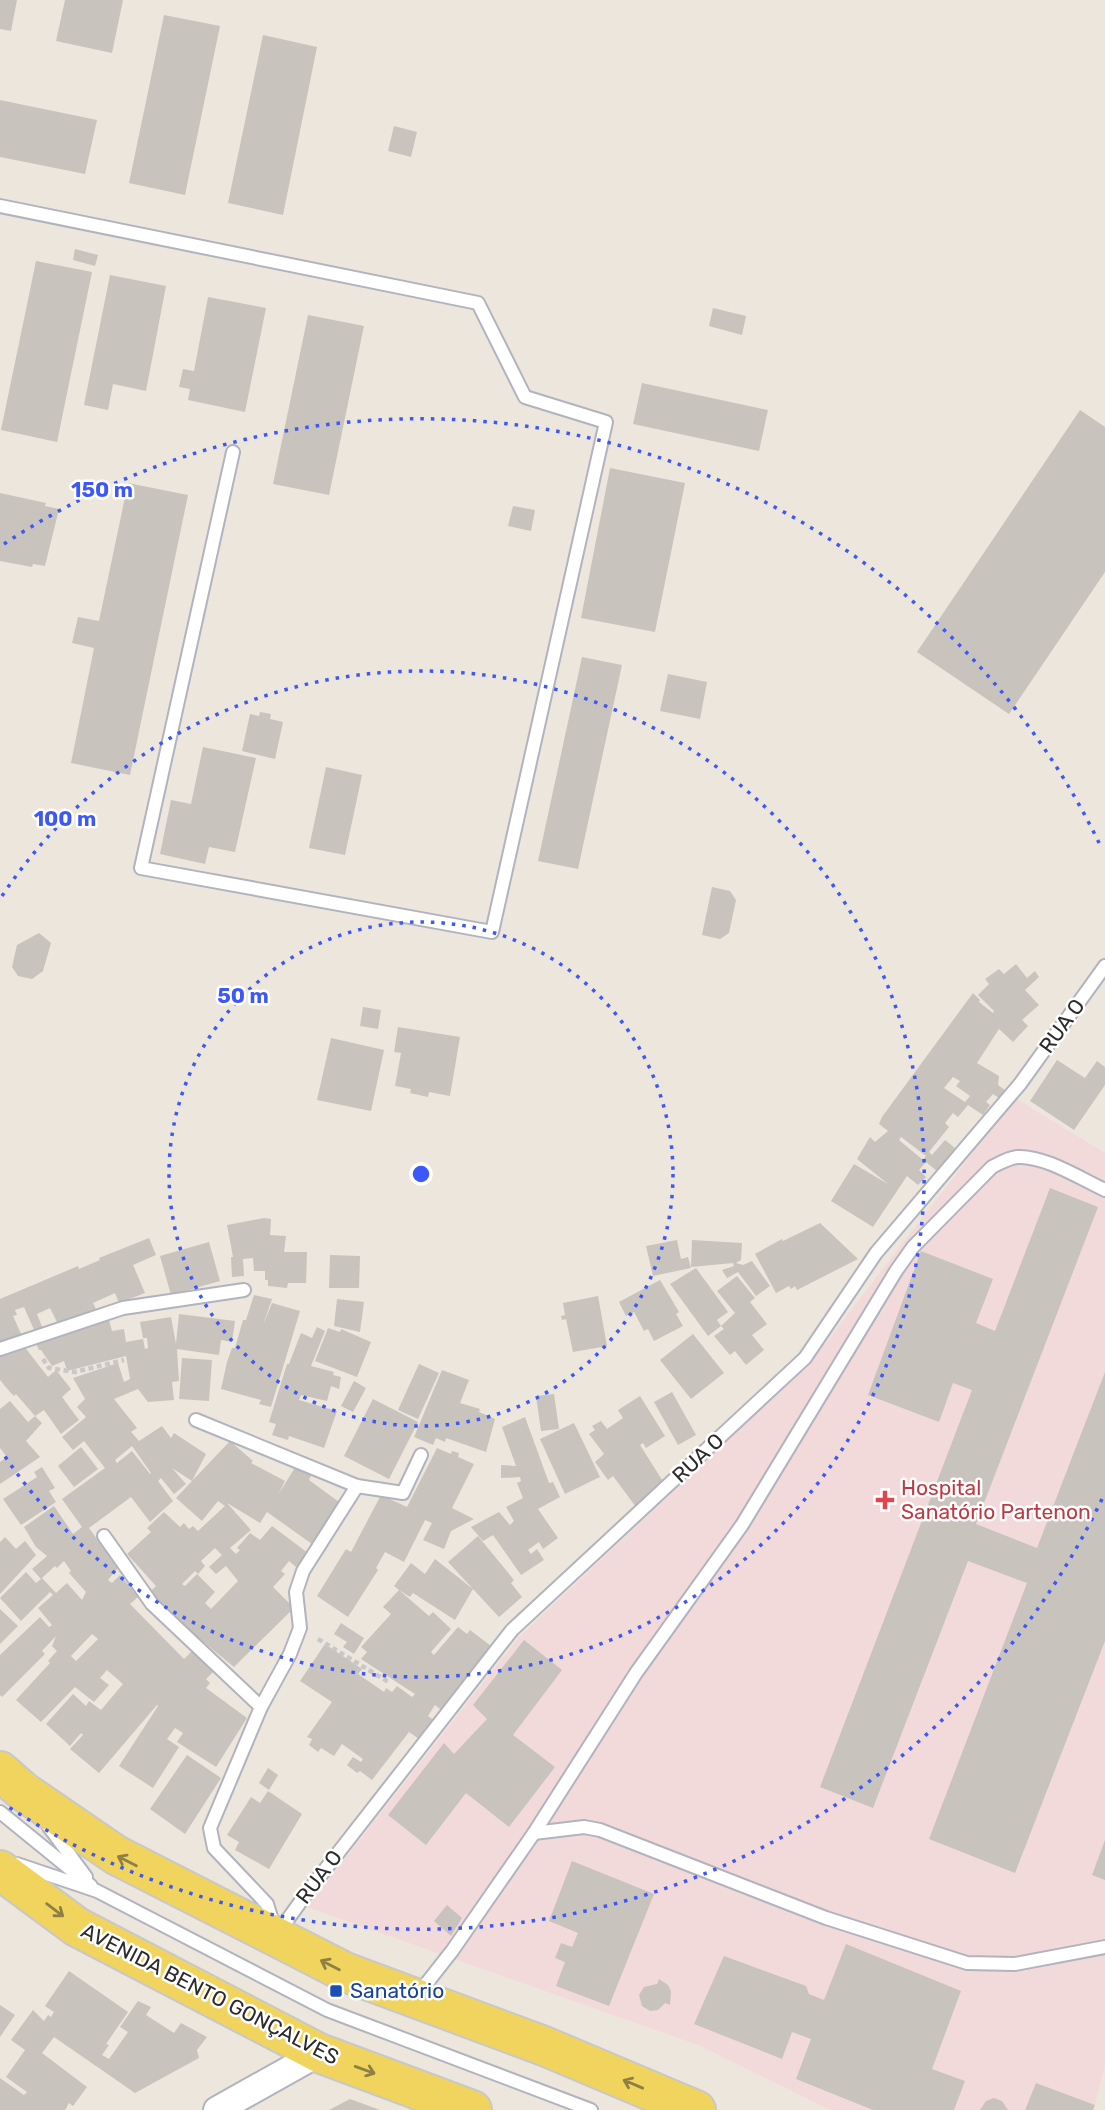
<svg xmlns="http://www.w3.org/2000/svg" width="1105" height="2110" font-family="Rubik,sans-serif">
<rect width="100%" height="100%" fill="#ede6dd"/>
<path fill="#f3dada" d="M1015,1098L1105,1153V2065L1095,2105L1036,2083L1025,2110H830L698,2045L307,1907L519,1637L810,1363Z"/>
<g fill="#c8c3bc" fill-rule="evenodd">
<path d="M0,0H17L11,31L0,29Z"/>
<path d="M65,0H123L112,53L56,41Z"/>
<path d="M164,15L220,26L185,195L129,183Z"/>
<path d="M263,35L317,47L283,215L228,203Z"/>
<path d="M0,100L97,120L85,174L0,157Z"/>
<path d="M394,126L417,132L411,157L388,151Z"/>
<path d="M75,249L98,255L95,266L73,260Z"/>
<path d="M36,261L92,272L57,442L1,430Z"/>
<path d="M110,275L166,286L146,391L113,384L108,410L84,405Z"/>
<path d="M208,297L266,308L245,412L188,400L190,389L179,387L183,369L194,371Z"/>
<path d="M713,308L746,316L742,335L709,326Z"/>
<path d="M308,315L364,326L329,495L273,484Z"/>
<path d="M642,383L768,410L759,451L633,424Z"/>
<path d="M1080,410L1105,427V572L1009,714L917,652Z"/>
<path d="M610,468L685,483L655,632L581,618Z"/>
<path d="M128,483L188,495L130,775L71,763L94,648L72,643L78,617L99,621Z"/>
<path d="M0,493L46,503L45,506L59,509L45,566L33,564L32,567L0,561Z"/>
<path d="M513,506L535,510L531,531L508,526Z"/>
<path d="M582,657L622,665L578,869L538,861Z"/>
<path d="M668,674L707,682L700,719L660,711Z"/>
<path d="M260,712L271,714L270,719L283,722L275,759L242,751L250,714L259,716Z"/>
<path d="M203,747L256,758L235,852L209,847L205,864L160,854L171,800L191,804Z"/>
<path d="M326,767L362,775L345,855L309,848Z"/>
<path d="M712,887L730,891L736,900L729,933L720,939L702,935Z"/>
<path d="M39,933L51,943L43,971L32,979L18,976L12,967L17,945Z"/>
<path d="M1016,964L1027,978L1035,971L1039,977L1025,990L1039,1005L1022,1020L1028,1026L1013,1042L999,1029L977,1063L999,1076L998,1085L1005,1090L999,1098L993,1094L986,1102L990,1105L983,1115L968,1105L958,1117L953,1113L945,1123L949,1127L929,1152L932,1155L945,1140L955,1148L937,1171L926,1162L919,1170L926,1177L918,1185L907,1176L873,1227L831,1201L854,1164L888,1184L857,1159L870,1137L875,1142L888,1131L879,1124L882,1117L973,993L980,1000L979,1002L993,1013L994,1011L978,995L989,984L985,979L999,969L1004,974ZM953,1077L960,1081L956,1086L970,1096L965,1102L944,1088ZM901,1137L926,1156L923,1160L899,1140Z"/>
<path d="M363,1007L381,1010L378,1029L360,1026Z"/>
<path d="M398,1027L460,1037L450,1096L429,1092L428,1097L410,1093L411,1089L395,1086L401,1053L394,1052Z"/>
<path d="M331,1038L384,1050L371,1111L317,1100Z"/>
<path d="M1057,1060L1085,1078L1097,1061L1105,1067V1085L1074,1130L1030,1101Z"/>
<path d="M1050,1188L1098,1207L976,1524L1037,1548L1105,1372V1641L1015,1873L929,1839L1027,1583L968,1561L873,1808L820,1787L972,1390L953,1383L939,1422L868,1395L921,1251L993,1279L976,1323L995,1331Z"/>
<path d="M264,1218L271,1219L270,1235L286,1236L284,1252H307L306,1283H288L287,1288L268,1286V1280H265V1271H254L253,1258L243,1259L244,1276L232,1277L231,1257H233L227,1225Z"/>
<path d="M820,1223L858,1259L797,1290L795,1286L791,1289L789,1286L776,1293L755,1254L782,1239L783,1241Z"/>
<path d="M149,1238L156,1255L133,1265L145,1293L119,1303L115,1293L93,1303L97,1311L58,1324L50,1308L37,1314L43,1329L35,1332L24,1307L15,1310L17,1315L13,1316L22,1336L0,1344V1299L78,1266L79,1269L100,1260L99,1258Z"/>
<path d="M677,1240L681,1259L688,1257L691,1268L653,1276L646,1246Z"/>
<path d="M692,1240L742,1243L741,1260L736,1263L743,1265L752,1261L770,1286L756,1296L738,1272L727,1278L722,1270L734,1266L733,1263L691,1267Z"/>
<path d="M209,1242L220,1281L171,1295L160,1256Z"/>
<path d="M330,1255L360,1256L359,1288H329Z"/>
<path d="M696,1268L728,1312L717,1320L721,1326L735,1313L717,1291L737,1276L755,1298L750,1302L767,1324L752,1335L764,1350L746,1365L735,1351L730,1355L714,1336L724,1329L721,1326L708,1336L670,1284Z"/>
<path d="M660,1280L679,1312L676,1314L683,1326L654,1341L648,1329L644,1331L634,1312L626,1316L619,1302Z"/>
<path d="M254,1295L272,1299L263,1325L272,1303L300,1311L271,1407L259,1404L261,1400L221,1389L227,1362L232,1348H235L243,1320H246Z"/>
<path d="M598,1296L607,1346L573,1352L566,1319L562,1320L561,1316L565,1315L563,1303Z"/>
<path d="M337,1299L364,1302L360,1332L334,1326Z"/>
<path d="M179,1314L235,1321L232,1342L221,1340L219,1355L177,1349L179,1381L172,1382L174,1400L148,1402L138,1389L114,1399L137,1428L131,1432L139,1441L162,1426L171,1438L174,1433L206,1454L192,1481L230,1441L253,1461L251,1463L285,1481L278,1495L296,1466L312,1474L309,1480L339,1502L312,1544L267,1512L260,1523L227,1503L251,1530L230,1548L236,1554L240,1550L237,1548L250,1533L260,1540L272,1526L308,1553L296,1567L289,1561L281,1571L285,1574L273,1587L294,1608L234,1667L189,1630L164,1604L160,1605L149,1593L156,1586L127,1554L151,1532L147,1528L164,1512L180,1527L184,1523L189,1529L193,1526L198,1531L225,1506L218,1501L202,1521L176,1498L192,1481L172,1468L186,1484L174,1494L161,1478L158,1481L173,1501L150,1522L131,1497L89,1528L118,1568L108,1580L112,1583L120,1575L138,1597L130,1604L184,1659L194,1649L216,1669L206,1679L210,1683L206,1688L247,1718L216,1767L177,1742L183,1733L175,1728L167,1739L179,1747L153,1788L119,1766L158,1706L157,1705L99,1773L70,1749L83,1735L81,1733L70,1746L46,1724L73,1694L86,1706L89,1701L101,1710L123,1684L107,1670L100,1678L109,1685L94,1702L75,1687L41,1722L16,1700L50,1663L48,1661L57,1651L52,1646L56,1636L42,1651L45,1654L2,1697L0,1695V1655L40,1617L49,1627L52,1625L38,1608L53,1595L50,1592L21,1621L0,1598L26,1572L36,1583L41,1579L32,1569L47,1556L36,1547L24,1527L54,1506L73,1534L82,1527L62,1499L105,1468L84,1441L73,1450L62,1437L86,1417L77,1407L85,1399L73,1378L118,1363L124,1382L130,1379L126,1356L67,1371L64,1361L52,1366L41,1350H39L35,1341L109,1320L112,1331L124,1329L126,1342L143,1339L145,1349L148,1348L147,1338H143L140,1322L171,1317L176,1344ZM132,1446L151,1473L150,1474L132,1451L117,1463L115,1460ZM215,1548L222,1555L209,1567L216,1574L226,1566L238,1581L211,1609L205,1603L215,1592L197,1574L185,1586L182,1584L195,1571L198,1574L205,1566L201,1561ZM64,1561L71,1571L69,1573L86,1592L82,1600L67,1583L56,1593L42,1578L55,1566L57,1568ZM92,1634L98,1639L76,1661L71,1656Z"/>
<path d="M317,1327L325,1331L311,1366L334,1372L333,1375L341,1377L339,1389L331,1386L327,1401L301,1395L299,1400L337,1411L324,1448L289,1436L288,1440L272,1435L276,1424L269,1422L287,1364H289L301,1333L312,1338Z"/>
<path d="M328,1328L340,1332L341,1329L371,1342L357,1377L315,1361Z"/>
<path d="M693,1334L724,1373L691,1399L660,1360Z"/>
<path d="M23,1345L48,1377L56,1370L71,1389L62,1397L79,1420L61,1434L44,1410L35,1416L42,1423L26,1441L40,1457L0,1484V1462L7,1457L0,1448V1409L10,1401L28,1422L35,1416L16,1394L14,1396L10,1392L0,1380V1356Z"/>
<path d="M182,1358L212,1360L209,1401L179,1399Z"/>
<path d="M419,1364L439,1373L418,1419L398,1410Z"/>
<path d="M442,1370L469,1380L460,1403L480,1409L479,1412L495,1419L486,1452L446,1438L445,1442L436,1438L433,1445L414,1437Z"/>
<path d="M354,1381L366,1388L353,1412L341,1406Z"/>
<path d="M672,1392L696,1435L678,1445L654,1402Z"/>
<path d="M554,1394L559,1429L541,1431L536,1396Z"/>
<path d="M640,1396L665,1436L646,1448L643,1443L640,1445L664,1483L636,1507L613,1476L608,1480L595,1462L604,1454L589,1434L595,1430L592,1426L601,1421L607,1429L623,1418L618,1410Z"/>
<path d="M373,1399L418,1422L389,1479L344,1456Z"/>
<path d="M525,1417L549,1483L553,1482L560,1497L538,1509L558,1538L543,1549L539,1542L528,1550L531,1554L537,1549L544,1560L521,1575L493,1535L483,1541L471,1527L499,1512L510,1525L514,1521L506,1507L523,1498L517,1483L521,1481L520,1477L501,1478V1465L516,1466L502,1427Z"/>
<path d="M574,1423L600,1477L565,1494L540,1439Z"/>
<path d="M81,1447L98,1469L74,1487L58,1466Z"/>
<path d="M437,1448L451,1454L452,1451L459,1453L458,1457L474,1464L452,1508L474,1519L451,1531L444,1549L423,1540L432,1523L425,1520L404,1562L385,1552L376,1568L378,1570L348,1617L317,1596L346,1549L351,1552L381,1495L407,1507Z"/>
<path d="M42,1467L55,1488L49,1491L56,1502L21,1525L3,1499L37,1477L34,1472Z"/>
<path d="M478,1536L514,1580L511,1583L522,1597L499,1617L473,1589L455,1620L413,1593L410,1597L399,1590L429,1616L433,1612L451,1629L431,1652L434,1655L458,1627L467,1634L470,1630L495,1649L445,1713L435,1705L428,1716L437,1722L422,1741L409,1732L372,1780L360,1771L357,1773L347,1765L353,1757L361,1762L363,1759L342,1744L334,1756L321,1748L318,1752L309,1745L312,1739L307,1737L332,1702L300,1681L325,1644L362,1669L358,1674L384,1692L386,1688L392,1692L397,1686L412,1697L415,1694L361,1659L367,1652L361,1647L391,1614L383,1607L399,1590L394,1586L411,1563L425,1574L435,1559L473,1589L448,1562Z"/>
<path d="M5,1537L16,1549L25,1541L36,1555L0,1594V1542Z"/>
<path d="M0,1609L18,1626L0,1644Z"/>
<path d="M341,1623L364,1638L354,1654L343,1647L347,1642L334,1634Z"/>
<path d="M524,1640L562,1670L513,1735L555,1767L509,1827L466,1793L426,1845L388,1815L444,1743L454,1754L487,1719L473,1705Z"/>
<path d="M187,1755L221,1778L185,1834L150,1809Z"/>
<path d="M268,1768L278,1775L269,1790L259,1783Z"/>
<path d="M268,1791L302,1814L269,1869L235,1850L239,1842L227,1835L251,1797L260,1803Z"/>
<path d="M1105,1840V1880L1092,1875Z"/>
<path d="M572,1861L654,1894L609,2006L556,1986L565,1962L555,1958L561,1943L572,1947L578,1933L549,1921Z"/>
<path d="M447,1905L462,1918L451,1936L434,1921Z"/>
<path d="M846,1944L961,1991L932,2069L965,2081L954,2110H873L796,2079L811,2039L792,2032L782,2059L694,2024L724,1956L806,1986L809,1994L824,2000Z"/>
<path d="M69,1971L128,2012L106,2044L109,2045L102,2055L109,2059L128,2032L120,2027L138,2001L151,2007L146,2015L174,2033L181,2023L207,2037L197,2050L199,2058L135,2093L54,2037L42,2053L87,2087L73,2106L69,2103L65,2110H0V2078L24,2095L27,2092L6,2077L25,2050L11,2040L33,2010L44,2021L48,2015L51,2017L54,2012L45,2006Z"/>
<path d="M659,1979L668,1985L671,1991L670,2005L665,2003L658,2010L650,2011L642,2006L639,1995L644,1987L657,1984Z"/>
<path d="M0,2005L15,2015L0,2037Z"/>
<path d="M1036,2083L1095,2105L1093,2110H1025Z"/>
<path d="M994,2098L1002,2101L1008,2110H980L986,2101Z"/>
<path d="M350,2099L380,2110H329Z"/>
</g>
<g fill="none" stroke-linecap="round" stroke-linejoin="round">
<defs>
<g id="lane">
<path d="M0,206L478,303L525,397L606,422L492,932L141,868L233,452"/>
<path d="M0,1349L123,1308L244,1290"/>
<path d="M196,1420L357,1486L403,1493L421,1455"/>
<path d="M104,1536L152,1604L261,1707"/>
<path d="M0,1812L91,1886"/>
<path d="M49,1827L86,1877"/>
<path d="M534,1833L584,1827L600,1830L826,1918L967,1963L1015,1964L1105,1947"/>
<path d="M17,1864L97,1891L327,2010L591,2110"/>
<path d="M274,1927L267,1904L214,1848L210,1828L261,1707L290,1654L300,1628L296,1592L303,1571L357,1486"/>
<path d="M278,1933L306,1894L512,1630L805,1358L876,1253L1020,1084L1105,966"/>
<path d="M419,1993L452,1951L534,1833L636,1673L742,1525L896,1271L913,1247L992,1167C1000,1163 1008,1158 1017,1157C1044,1155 1081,1179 1105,1190"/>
</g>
<path id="street" d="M217,2110L319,2053"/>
<g id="primary">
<path d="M0,1771L24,1792L116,1855L345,1972L544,2046L696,2110"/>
<path d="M0,1870L77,1927L319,2053L472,2110"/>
</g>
</defs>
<use href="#lane" stroke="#b1b3be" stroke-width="16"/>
<use href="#street" stroke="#b1b3be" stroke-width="30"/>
<use href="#primary" stroke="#c8c8c8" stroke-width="42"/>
<g stroke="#c8c8c8" stroke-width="4.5" stroke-dasharray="5 3.5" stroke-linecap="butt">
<path d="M43,1359L49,1368L75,1372L124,1360"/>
<path d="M318,1639L390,1683"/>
</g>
<use href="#lane" stroke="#fff" stroke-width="12"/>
<use href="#street" stroke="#fff" stroke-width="26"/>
<use href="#primary" stroke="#f0d45e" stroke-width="38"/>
</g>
<defs><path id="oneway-shaft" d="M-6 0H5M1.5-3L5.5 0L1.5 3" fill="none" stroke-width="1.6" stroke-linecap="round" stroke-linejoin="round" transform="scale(1.75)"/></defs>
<g stroke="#8e8044">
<use href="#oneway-shaft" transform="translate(127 1861) rotate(-153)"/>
<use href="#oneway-shaft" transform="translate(55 1910) rotate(37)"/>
<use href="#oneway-shaft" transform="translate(330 1965) rotate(-153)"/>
<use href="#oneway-shaft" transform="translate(365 2070) rotate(20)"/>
<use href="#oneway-shaft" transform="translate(633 2084) rotate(-157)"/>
</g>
<g fill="none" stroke="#3d58f9" stroke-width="3.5" stroke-dasharray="3.5 7">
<circle cx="421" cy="1174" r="252"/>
<path d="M2 896A503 503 0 1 1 2 1452"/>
<path d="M1102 1499A755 755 0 0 1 4 1804M4 544A755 755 0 0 1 1102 849"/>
</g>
<path fill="#e0444e" stroke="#fff" stroke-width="2.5" d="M881.5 1489.5h7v7h7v7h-7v7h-7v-7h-7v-7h7z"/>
<rect fill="#1a4fb4" stroke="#fff" stroke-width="2.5" x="329" y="1984" width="14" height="14" rx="3.5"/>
<g text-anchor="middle" stroke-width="5" stroke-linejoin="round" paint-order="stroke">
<g font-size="21" fill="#2b2b2b" stroke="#fff">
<text transform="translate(1062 1026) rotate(-54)" y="7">RUA O</text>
<text transform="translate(698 1458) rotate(-43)" y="7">RUA O</text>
<text transform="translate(319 1877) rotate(-53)" y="7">RUA O</text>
<text transform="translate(210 1994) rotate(27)" y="7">AVENIDA BENTO GONÇALVES</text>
</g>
<g font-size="21" fill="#be3a42" stroke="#fff" text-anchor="start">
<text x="901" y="1495">Hospital<tspan x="901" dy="24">Sanatório Partenon</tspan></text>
</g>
<g font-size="21" fill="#164399" stroke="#fff" text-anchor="start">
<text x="350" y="1998">Sanatório</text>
</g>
</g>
<circle cx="421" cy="1174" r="10" fill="#3d58f9" stroke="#fff" stroke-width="3.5"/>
<g font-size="21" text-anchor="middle" font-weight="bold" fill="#3d58f9" stroke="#fff" stroke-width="5" stroke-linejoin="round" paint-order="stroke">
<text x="102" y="497">150 m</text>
<text x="65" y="826">100 m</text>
<text x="243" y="1003">50 m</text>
</g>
</svg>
